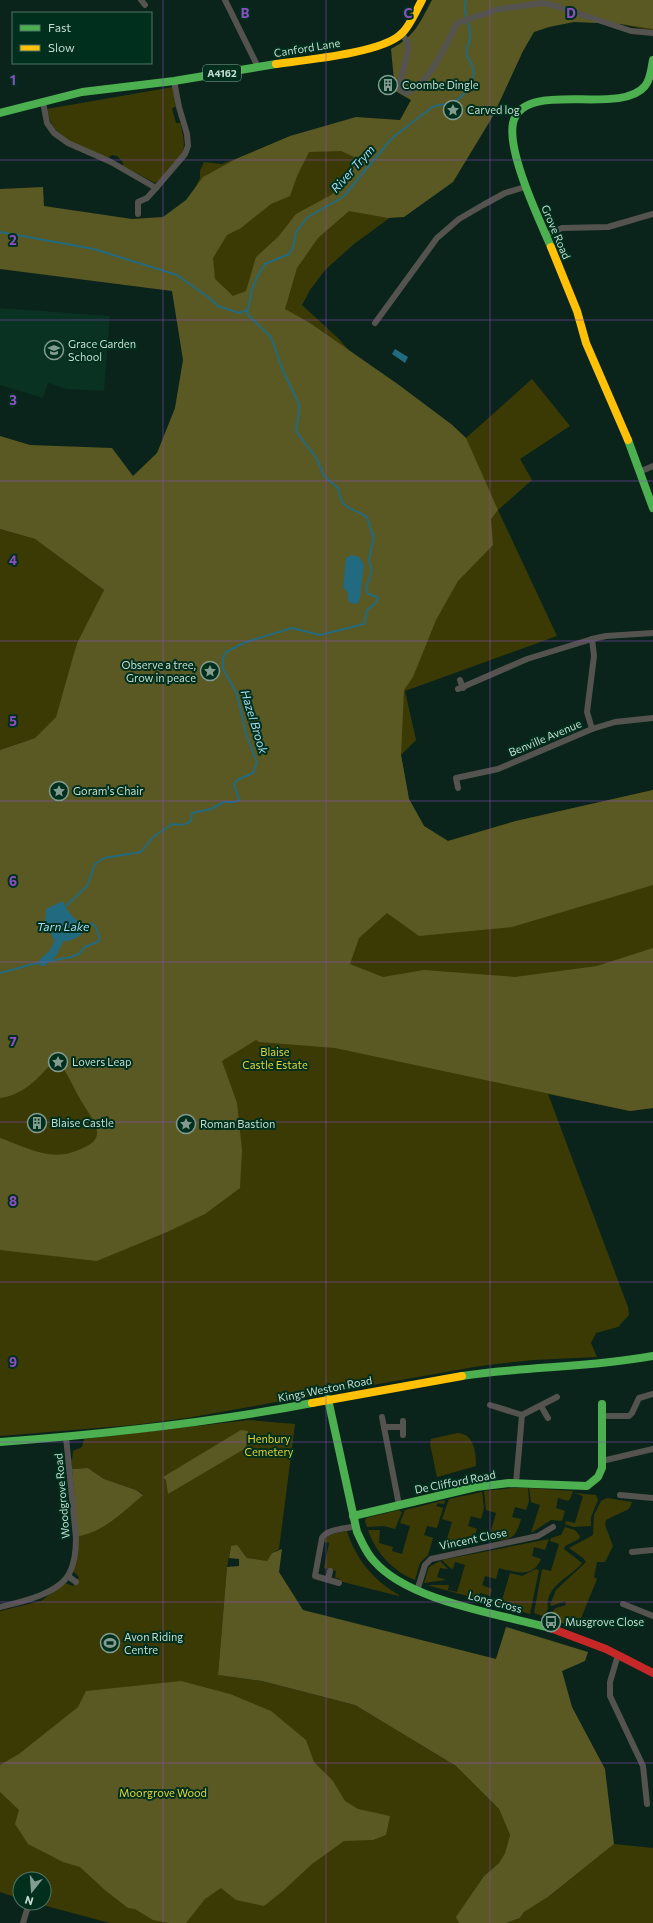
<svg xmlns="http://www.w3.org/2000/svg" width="653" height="1923" font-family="Commissioner,sans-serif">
<rect width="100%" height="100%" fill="#0a241b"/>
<path fill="#093223" d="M0,308L110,316L104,391L67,389L48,383L43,398L0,385Z"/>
<g fill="#3c3a04">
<path d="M463,0H653V31L602,20L559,4L534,19L517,40L503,74L490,119L451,181L395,214L354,244L325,270L310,290L302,305L339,339L365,369L451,424L466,438L532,379L570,426L520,459L532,480L498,510L557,636L405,691L416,740L401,755L409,799L424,826L448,841L516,821L653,790V1108L630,1111L548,1094L628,1307L629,1315L618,1327L596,1333L591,1343L597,1357L533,1360L480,1366L187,1418L134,1425L0,1436V780C19,766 47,751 58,729C64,714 65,695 67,680L56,717L35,738L0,750V529L35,539L104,590L77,643L71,667L79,641L97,616L120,588L115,572L177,411L185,361L164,220L188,203L200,178V171L204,162L222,164L289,138L358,119L404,122L427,101L437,65L450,46L464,29Z"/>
<path d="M173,87L176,107L172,108L176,123H180C190,155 180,164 155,183L123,166V162L117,156L112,155L108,158C91,150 66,143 55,129C50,123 49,116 47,109Z"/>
<path d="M249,1420L295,1424L279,1549L272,1553L267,1561L247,1558L242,1551L231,1546L227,1567L218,1675L262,1681L355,1705L456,1766L499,1809L510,1835L505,1853L499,1863L484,1876L457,1917L459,1923H110L35,1903H44V1879H20V1899L0,1892V1611L41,1601L65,1583L73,1586L79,1577L73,1571L78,1536L143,1494L136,1490L104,1479L88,1468L72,1469L71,1459L72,1460L73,1451L82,1447L84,1439Z"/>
<path d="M457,1433C474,1433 476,1453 476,1466L437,1477L430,1444L431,1439Z"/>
<path d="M512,1488H528L529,1501L526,1510L515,1507L512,1517L521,1519C514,1543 510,1538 488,1541L496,1513L486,1510L484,1491Z"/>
<path d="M529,1488L573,1491L570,1499L568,1501L558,1498L556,1508L565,1511L562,1521L551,1520L531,1533L540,1505L531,1502Z"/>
<path d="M482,1492L484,1508L481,1519L471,1516L468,1526L477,1529L472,1544L469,1546L444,1550L452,1522L442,1519L449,1499Z"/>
<path d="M574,1493L596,1495L598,1500L591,1517V1526L573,1527L565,1524L566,1521L575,1523L583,1496Z"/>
<path d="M607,1498L632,1502L629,1509L606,1520L605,1525L613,1546L605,1562H597L594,1577L597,1579L577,1628L546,1618L556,1608L566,1605L565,1601L552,1606L550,1605L556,1590L586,1562L583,1558L569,1548L593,1535L594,1515L601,1501Z"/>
<path d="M445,1500L444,1504L438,1503L436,1506L443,1508L437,1528L427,1526L424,1535L433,1538L428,1555L420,1563L415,1580C394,1572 375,1552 368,1530H380L379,1543L393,1547L392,1551L402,1554L410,1526L400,1523L405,1510Z"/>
<path d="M399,1510L402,1512L395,1529L384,1526L367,1527L365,1521L366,1518Z"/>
<path d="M565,1527L575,1530L580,1536L579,1539L565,1546L564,1549L582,1563C570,1578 544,1586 548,1609L543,1616L534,1613L542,1569L551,1571L559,1544L550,1541L551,1538L561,1535Z"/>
<path d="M347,1531C355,1558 374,1581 399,1595V1596L339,1581L340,1579L335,1578L336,1571L324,1568L329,1543L324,1542C326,1533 339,1533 347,1531Z"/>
<path d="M549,1539L545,1550L534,1547L532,1556L541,1559C533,1579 515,1572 499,1568L496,1579L485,1576L482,1585L492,1589L490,1596L480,1593L478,1599L427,1585H449L448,1590L457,1592L465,1565L455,1562L453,1569L450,1568L442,1560Z"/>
<path d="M440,1561L448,1569L440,1568L437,1577L446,1580L424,1583L429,1567Z"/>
<path d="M536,1569L539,1570L530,1614L491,1603L493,1598L502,1600L510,1573L522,1576Z"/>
<path d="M614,1844L653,1848V1923H506L520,1918L524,1912L548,1897Z"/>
</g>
<g fill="#5b5923" fill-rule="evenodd">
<path d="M432,0H653V29L621,24L574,22L549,27L534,32L523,51L493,116L453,182L404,217L388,218L349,211L318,238L297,268L285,309L310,323L399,385L451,424L466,438L498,510L491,519L493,545L458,581L436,620L413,677L404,690L401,755L409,799L424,826L448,841L516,821L653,790V885L512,927L419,936L387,913L359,938L350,964L383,977L424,970L515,977L597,966L653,948V1108L630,1111L335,1048L259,1042L256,1040L222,1061L237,1103L242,1150L240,1188L205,1214L167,1232L97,1261L0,1250V1138C31,1149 53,1164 85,1147C92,1144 98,1139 97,1131C95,1120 85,1108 80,1099C73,1087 67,1071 58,1062H53C38,1078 24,1095 0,1098V750L35,738L56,717L77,643L104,590L35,539L0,529V436L30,445L112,448L133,476L157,453L175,408L183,360L172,291L0,269V189L43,187L44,206L132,219L163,217L186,200L203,177L236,159L290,136L356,117L400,120L411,100L395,91L391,49C415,36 419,24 432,0ZM341,151L354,157L351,177L331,195L296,214L278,237L256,257L246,291L233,296L215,279L213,258L227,235L241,228L271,204L290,196L297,176L309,152Z"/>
<path d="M241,1430L248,1431L246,1448L168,1494L166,1480L163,1477Z"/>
<path d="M88,1468L104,1479L136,1490L143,1495C125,1510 103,1533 78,1536L72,1469Z"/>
<path d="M237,1545L247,1558L267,1561L272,1553L282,1549L279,1572L303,1610L496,1659L506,1627L588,1652L585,1661L562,1671L572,1707L605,1769L614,1844L548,1897L524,1912L520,1918L506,1923H459L456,1917L484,1876L499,1863L505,1853L510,1835L499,1809L456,1766L355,1705L262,1681L218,1675L227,1567L239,1566V1559L229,1558L231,1546Z"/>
<path d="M181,1681L230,1694L271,1711L306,1740L314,1762L333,1781L345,1801L358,1809L390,1816L386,1835L373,1840L344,1841L312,1864L284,1890L264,1906L236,1900L221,1888L205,1899L186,1923H169L153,1920L135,1909L128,1908L106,1891L80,1867L63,1862L28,1844L15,1824L19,1810L0,1792V1765L19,1754L78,1707L86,1691Z"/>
</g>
<g fill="#226a7f">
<path d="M395,349L408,357L405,363L392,354Z"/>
<path d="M352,555L359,557L364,565L360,598L358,603L353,604L348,601V593L343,587L346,558Z"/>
<path d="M63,901C66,911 74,918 82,924V934C72,941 66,943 54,940L45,922L46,909Z"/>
</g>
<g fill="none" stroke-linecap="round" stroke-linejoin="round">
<g stroke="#226a7f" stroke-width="2">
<path d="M0,232L94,249L177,275L208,297L218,306L239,313L247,310"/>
<path d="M65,907L87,886L95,864L104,858L141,852L152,838L172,824C179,825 185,826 191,821L192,813L211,809L224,802H235L239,800L234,784L237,780L253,773L257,762L246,734L237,694L223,669V658L226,652L246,642L292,628L320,635L364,624L367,610L376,603L378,597L368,594L366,588L372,571L369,560L374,535L372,534L367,517C351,507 340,509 339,489L324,476L317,459L296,431L299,411V404L283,371L273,342L270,336L247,314L252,289L258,275L265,264L289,254L293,248L296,232L308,217L343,197L392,138L431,108C439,103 448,106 455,101C465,96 476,80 473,68C472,63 467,59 467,54C466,47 471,40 470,33C469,20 462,13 466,0"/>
<path d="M0,973L29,965L71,957L79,954L85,947L97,942L100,939L96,927L91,923"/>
</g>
<path stroke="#226a7f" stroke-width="8" d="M43,962L53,953L59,941"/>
<g stroke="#55534f" stroke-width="6">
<path d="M141,0L145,5"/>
<path d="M225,0L258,67"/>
<path d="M402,34L408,43V52L399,85L401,90L407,93C430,83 446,44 457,23L499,9L543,3L559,7L631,31L653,33"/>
<path d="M43,102L47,123L54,133L68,143L111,162L156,188L185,154L188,146L187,134L179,107L174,81"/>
<path d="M138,214V202L147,198L156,188"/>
<path d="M546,235L562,228L608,227L653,214"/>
<path d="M375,323L437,238L459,219L483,205L505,193L525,187"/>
<path d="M639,472L653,466"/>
<path d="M592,639L594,656L587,712L592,729"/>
<path d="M460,680L463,688"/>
<path d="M458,689L527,659L592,639L606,636L653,633"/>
<path d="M458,788L456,778L498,769L592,729L615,722L653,718"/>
<path d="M490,1405L522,1415L557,1397"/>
<path d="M541,1406L548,1418"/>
<path d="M602,1416H629L632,1413L639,1398L653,1394"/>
<path d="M382,1417L399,1505"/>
<path d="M384,1427H403"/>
<path d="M403,1435V1421"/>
<path d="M602,1461L653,1449"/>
<path d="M516,1483L522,1415"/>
<path d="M620,1495L653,1498"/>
<path d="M632,1552L653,1550"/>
<path d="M68,1576L76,1582"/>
<path d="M328,1580L330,1571"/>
<path d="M339,1583L315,1576L322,1538C327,1529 345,1529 356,1526"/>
<path d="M417,1591L425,1565L431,1559L538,1536L553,1527"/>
<path d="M623,1604L653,1616"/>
<path d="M0,1607C21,1602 58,1594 69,1574C75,1563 76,1550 76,1538L66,1437"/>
<path d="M618,1655L610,1682V1696L643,1766L647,1804"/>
<path d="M23,1923L29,1903"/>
</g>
<g stroke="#4caf50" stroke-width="8">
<path d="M0,113L82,92L174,81L276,64"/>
<path d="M551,247C539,219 507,152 513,123C523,78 620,117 645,86C651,79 651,69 653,60"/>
<path d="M628,440L653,508"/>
<path d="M462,1376C526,1366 590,1368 653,1356"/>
<path d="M328,1399L357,1532C362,1542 366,1553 374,1561C409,1602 502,1614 553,1629"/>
<path d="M0,1442C105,1434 209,1423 312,1403"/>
<path d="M353,1516L476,1487L509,1483L587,1486L598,1477L602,1468V1404"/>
</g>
<g stroke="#ffc107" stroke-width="8">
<path d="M276,64C305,60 382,53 401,34C409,28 417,9 422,0"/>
<path d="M551,247L577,311L586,343L628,440"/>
<path d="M312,1403L462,1376"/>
</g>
<path stroke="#c62828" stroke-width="8" d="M553,1629L606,1649L653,1673"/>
</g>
<path fill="none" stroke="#8a4fc2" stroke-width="1" stroke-opacity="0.55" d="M163,0V1923M326,0V1923M490,0V1923M0,160H653M0,320H653M0,481H653M0,641H653M0,801H653M0,962H653M0,1122H653M0,1282H653M0,1442H653M0,1602H653M0,1763H653"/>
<defs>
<symbol id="building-ring" viewBox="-11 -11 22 22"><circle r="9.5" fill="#002f1e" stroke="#839c90" stroke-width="1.5"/><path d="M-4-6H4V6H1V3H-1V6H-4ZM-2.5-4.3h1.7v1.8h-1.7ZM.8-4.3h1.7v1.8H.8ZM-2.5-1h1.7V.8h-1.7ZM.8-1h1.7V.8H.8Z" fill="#839c90"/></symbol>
<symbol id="sight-ring" viewBox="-11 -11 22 22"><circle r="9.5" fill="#002f1e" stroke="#839c90" stroke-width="1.5"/><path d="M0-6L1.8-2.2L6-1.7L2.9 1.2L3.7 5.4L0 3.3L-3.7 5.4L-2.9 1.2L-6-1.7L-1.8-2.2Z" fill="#839c90"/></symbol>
<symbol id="school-ring" viewBox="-11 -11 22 22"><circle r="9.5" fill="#002f1e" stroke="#839c90" stroke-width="1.5"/><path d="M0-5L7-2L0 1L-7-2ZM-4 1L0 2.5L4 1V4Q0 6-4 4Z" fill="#839c90"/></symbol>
<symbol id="bus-ring" viewBox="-11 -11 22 22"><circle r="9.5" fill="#002f1e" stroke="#839c90" stroke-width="1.5"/><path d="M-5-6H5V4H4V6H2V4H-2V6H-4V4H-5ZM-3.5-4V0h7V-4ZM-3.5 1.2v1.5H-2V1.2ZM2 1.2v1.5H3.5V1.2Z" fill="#839c90"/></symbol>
<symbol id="stadium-ring" viewBox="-11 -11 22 22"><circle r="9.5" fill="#002f1e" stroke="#839c90" stroke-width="1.5"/><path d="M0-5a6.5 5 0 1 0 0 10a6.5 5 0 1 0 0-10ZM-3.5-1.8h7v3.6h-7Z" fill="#839c90"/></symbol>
</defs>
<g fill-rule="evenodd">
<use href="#building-ring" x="377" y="74" width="22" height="22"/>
<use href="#sight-ring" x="442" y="99" width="22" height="22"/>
<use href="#school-ring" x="43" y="339" width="22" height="22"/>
<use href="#sight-ring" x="199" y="660" width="22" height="22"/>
<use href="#sight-ring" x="48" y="780" width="22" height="22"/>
<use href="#sight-ring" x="47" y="1051" width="22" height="22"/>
<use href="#building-ring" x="26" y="1112" width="22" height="22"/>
<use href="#sight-ring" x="175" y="1113" width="22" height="22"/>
<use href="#bus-ring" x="540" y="1611" width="22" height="22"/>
<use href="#stadium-ring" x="99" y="1632" width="22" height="22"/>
</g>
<g text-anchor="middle" stroke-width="4" stroke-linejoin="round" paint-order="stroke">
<rect fill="#002f1e" stroke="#89a89a" stroke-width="1" x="203" y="65" width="38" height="16" rx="3"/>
<g font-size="10" font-weight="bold" fill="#c4dccf">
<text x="222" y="77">A4162</text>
</g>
<g font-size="11" fill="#c4dccf" stroke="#002f1e">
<text transform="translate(307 48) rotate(-9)" y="4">Canford Lane</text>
<text transform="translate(556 232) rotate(67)" y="4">Grove Road</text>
<text transform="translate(545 738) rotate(-23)" y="4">Benville Avenue</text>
<text transform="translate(325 1389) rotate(-11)" y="4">Kings Weston Road</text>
<text transform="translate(455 1482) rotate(-11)" y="4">De Clifford Road</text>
<text transform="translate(62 1496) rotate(-95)" y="4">Woodgrove Road</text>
<text transform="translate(473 1539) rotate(-12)" y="4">Vincent Close</text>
<text transform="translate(495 1602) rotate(15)" y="4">Long Cross</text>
</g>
<g font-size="11" fill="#c4dccf" stroke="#002f1e" text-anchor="start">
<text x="402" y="89">Coombe Dingle</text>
<text x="467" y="114">Carved log</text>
<text x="68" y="348">Grace Garden<tspan x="68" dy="13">School</tspan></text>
<text x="196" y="669" text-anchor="end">Observe a tree,<tspan x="196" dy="13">Grow in peace</tspan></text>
<text x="73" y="795">Goram's Chair</text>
<text x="72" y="1066">Lovers Leap</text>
<text x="51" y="1127">Blaise Castle</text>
<text x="200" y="1128">Roman Bastion</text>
<text x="565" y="1626">Musgrove Close</text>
<text x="124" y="1641">Avon Riding<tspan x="124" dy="13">Centre</tspan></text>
</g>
<g font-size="11" fill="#e4d334" stroke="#002f1e">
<text x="275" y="1056">Blaise<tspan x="275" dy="13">Castle Estate</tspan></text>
<text x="269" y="1443">Henbury<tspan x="269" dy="13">Cemetery</tspan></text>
<text x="163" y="1797">Moorgrove Wood</text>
</g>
<g font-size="12" font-style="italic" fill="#a2dcf2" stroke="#002f1e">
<text transform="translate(353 169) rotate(-48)" y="4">River Trym</text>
<text transform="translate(254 722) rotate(73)" y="4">Hazel Brook</text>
<text x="63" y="931">Tarn Lake</text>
</g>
</g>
<g font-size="13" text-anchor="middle" font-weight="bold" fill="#8a4fc2" stroke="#002f1e" stroke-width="4" stroke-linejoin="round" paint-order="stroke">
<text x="245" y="18">B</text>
<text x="408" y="18">C</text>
<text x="571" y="18">D</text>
<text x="13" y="85">1</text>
<text x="13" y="245">2</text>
<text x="13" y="405">3</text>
<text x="13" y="565">4</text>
<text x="13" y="726">5</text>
<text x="13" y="886">6</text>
<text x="13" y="1046">7</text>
<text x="13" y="1206">8</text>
<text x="13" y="1367">9</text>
</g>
<rect x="12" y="12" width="140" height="52" fill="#002f1e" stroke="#4e7465"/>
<rect x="20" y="25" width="20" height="6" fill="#4caf50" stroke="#4e7465"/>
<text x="48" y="32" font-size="12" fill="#c4dccf">Fast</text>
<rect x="20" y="45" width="20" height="6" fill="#ffc107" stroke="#4e7465"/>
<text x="48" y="52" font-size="12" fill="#c4dccf">Slow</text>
<g transform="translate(32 1891) rotate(197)"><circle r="19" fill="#002f1e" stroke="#4e7465"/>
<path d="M0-3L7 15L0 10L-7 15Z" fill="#839c90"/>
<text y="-6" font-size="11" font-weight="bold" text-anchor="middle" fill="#c4dccf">N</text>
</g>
</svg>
